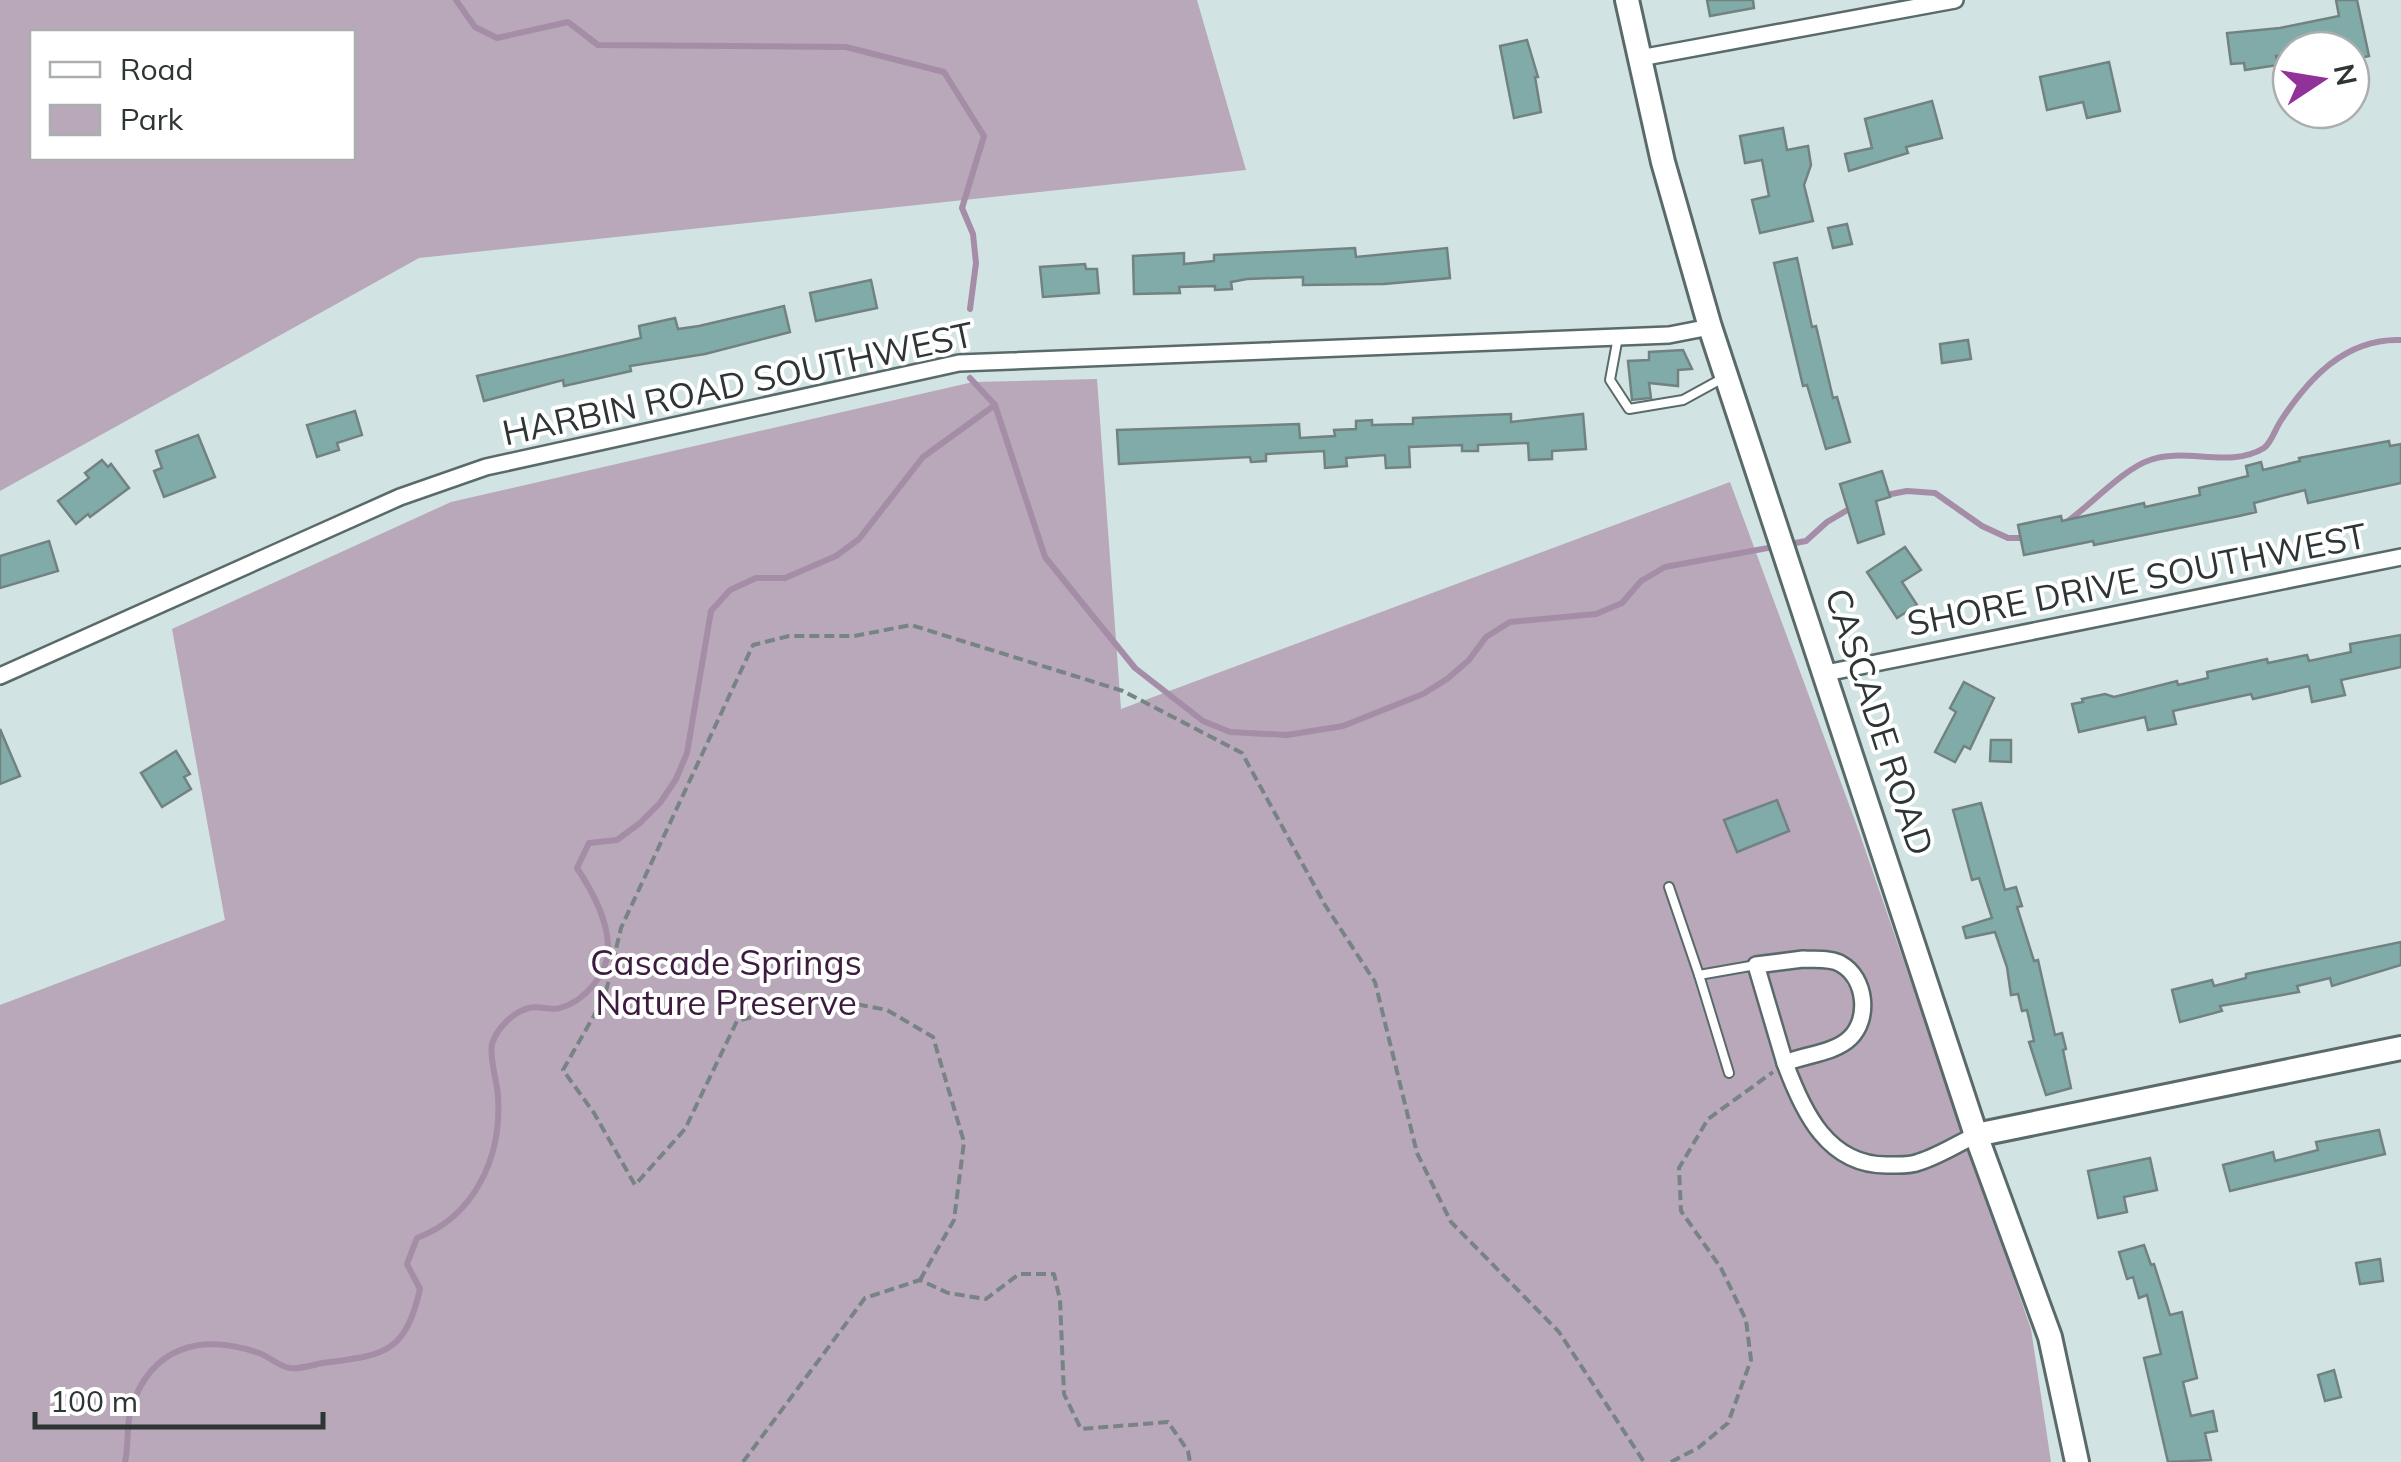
<svg xmlns="http://www.w3.org/2000/svg" width="2401" height="1462" font-family="Mulish,sans-serif">
<rect width="100%" height="100%" fill="#d1e4e3"/>
<g fill="#b8a8b9" fill-rule="evenodd">
<path d="M0,0H1197L1246,170L419,258L0,491ZM32,32H352V158H32Z"/>
<path d="M1097,379L1121,709L1730,482L1857,826L2031,1329L2051,1462H0V1005L225,920L172,629L451,502L973,382Z"/>
</g>
<g fill="none" stroke-linecap="round" stroke-linejoin="round">
<g stroke="#a58da7" stroke-width="6">
<path d="M456,0L475,27L497,38L568,22L598,45L846,47L944,72L984,136L962,208L973,234L976,263L970,309"/>
<path d="M970,378L995,405L1045,557L1135,668L1203,721L1230,732L1287,735L1343,726L1423,694L1447,679L1469,660L1486,637L1510,622L1596,614L1622,603L1641,581L1665,567L1806,541L1827,522L1851,508"/>
<path d="M1881,496L1907,491L1935,493L1982,526L2008,538H2025"/>
<path d="M2064,524C2090,506 2123,469 2150,460C2185,447 2230,469 2264,448C2271,443 2275,430 2280,422C2308,379 2345,338 2401,340"/>
<path d="M125,1462C129,1445 126,1425 131,1409C151,1346 201,1333 259,1353C268,1356 276,1364 286,1367C296,1371 311,1365 323,1363C383,1355 405,1355 420,1289L407,1264L417,1238C475,1216 502,1157 498,1096C497,1081 489,1057 492,1044C497,1028 513,1012 529,1008C539,1005 550,1011 560,1008C585,1001 610,972 608,945C607,919 591,889 577,868L589,843L617,840L640,823L660,803L676,779L687,753L711,611L730,590L756,578H785L836,556L859,539L923,457L995,405"/>
</g>
</g>
<g fill="#81aba9" stroke="#728281" stroke-width="2.5">
<path d="M1707,0H1753L1754,8L1710,16Z"/>
<path d="M2336,0H2357L2369,56L2351,60V50H2284V55L2276,56L2278,65L2245,70L2244,63L2231,64L2227,33L2280,28L2339,16Z"/>
<path d="M1527,40L1538,77H1535L1541,112L1514,118L1500,46Z"/>
<path d="M2109,62L2120,111L2087,118L2083,102L2047,110L2040,77Z"/>
<path d="M1932,101L1942,138L1906,147L1908,153L1849,171L1845,154L1872,148L1865,119Z"/>
<path d="M1783,128L1787,150L1808,146L1811,165L1804,185L1813,221L1760,233L1752,200L1769,196L1762,160L1745,163L1740,136Z"/>
<path d="M1847,224L1852,244L1833,248L1828,228Z"/>
<path d="M1355,248L1356,257L1447,248L1450,278L1384,284L1303,285V277L1247,279L1231,282L1232,289L1215,290V286L1179,287L1180,293L1134,294L1133,256L1184,253V264L1214,261V255Z"/>
<path d="M1797,258L1812,327L1816,326L1833,398L1837,397L1850,442L1826,449L1807,385L1803,386L1774,263Z"/>
<path d="M1085,264L1086,269H1097L1099,293L1043,297L1040,267Z"/>
<path d="M871,280L877,308L816,321L810,293Z"/>
<path d="M784,306L790,332L705,354L630,366L631,371L564,386L563,380L484,401L477,376L641,338L639,326L675,318L678,329L699,326Z"/>
<path d="M1968,340L1971,359L1942,363L1940,344Z"/>
<path d="M1683,350L1692,369L1678,370V386L1649,383L1651,398L1632,400L1628,361L1649,360V352Z"/>
<path d="M355,411L362,435L337,443L339,450L317,457L307,425Z"/>
<path d="M1511,414V422L1583,414L1586,449L1552,451V459L1529,460L1528,443L1478,445V451H1462V445L1409,447L1410,467L1386,468L1385,455L1346,458L1347,466L1325,468L1324,451L1266,454V461L1251,462L1250,457L1119,464L1117,430L1299,424L1300,438L1335,436L1334,430L1356,429V421L1372,420V425L1413,424V418Z"/>
<path d="M198,435L215,477L164,497L154,471L162,468L156,451Z"/>
<path d="M2389,441L2390,446L2401,444V483L2308,503L2305,490L2254,503L2256,512L2239,516L2094,545L2093,541L2024,555L2018,525L2061,516L2062,521L2144,503L2145,507L2200,495L2199,488L2248,476L2246,466L2261,462L2263,470L2300,461L2299,458Z"/>
<path d="M102,460L108,467L111,464L129,488L90,517L88,514L76,524L58,501L89,478L85,473Z"/>
<path d="M1882,471L1890,497L1876,501L1884,534L1858,543L1840,484Z"/>
<path d="M49,541L58,571L0,588V556Z"/>
<path d="M1905,547L1921,570L1902,582L1917,605L1897,618L1867,572Z"/>
<path d="M2401,635V667L2341,680L2345,695L2312,702L2309,686L2253,699L2251,694L2173,711L2176,724L2148,730L2145,717L2079,732L2072,704L2083,702L2082,699L2105,694L2114,697L2177,681L2178,685L2208,678L2207,672L2267,659L2268,663L2307,655L2309,661L2351,652L2350,644Z"/>
<path d="M1964,682L1994,698L1970,749L1964,746L1955,762L1935,752L1956,712L1950,708Z"/>
<path d="M0,729L20,776L0,784Z"/>
<path d="M1991,740H2011V762L1990,761Z"/>
<path d="M176,751L190,774L184,777L191,789L162,807L141,773Z"/>
<path d="M1777,800L1789,831L1737,852L1724,820Z"/>
<path d="M1981,803L2005,890L2016,887L2022,906L2017,907L2034,961L2038,960L2055,1035L2062,1033L2066,1049L2063,1050L2071,1088L2046,1095L2029,1042L2034,1041L2027,1010L2022,1011L2018,994L2011,995L2007,967L1995,932L1966,938L1963,927L1992,918L1979,878L1972,880L1953,810Z"/>
<path d="M2401,942V965L2332,986L2330,978L2297,986L2299,992L2220,1006L2222,1011L2180,1022L2172,990L2212,980L2214,986L2246,978V974Z"/>
<path d="M2379,1130L2385,1154L2230,1191L2223,1165L2273,1152L2275,1161L2318,1150L2316,1142Z"/>
<path d="M2150,1158L2157,1190L2124,1197L2127,1212L2098,1218L2088,1171Z"/>
<path d="M2144,1245L2151,1265L2154,1264L2170,1315L2182,1312L2197,1378L2183,1382L2191,1416L2213,1411L2217,1431L2205,1433L2211,1460L2168,1462L2144,1358L2161,1354L2147,1295L2139,1298L2133,1277L2127,1279L2119,1252Z"/>
<path d="M2380,1259L2383,1281L2360,1284L2356,1263Z"/>
<path d="M2334,1370L2341,1397L2325,1401L2318,1375Z"/>
</g>
<g fill="none" stroke-linecap="round" stroke-linejoin="round">
<defs>
<g id="lane">
<path d="M1618,337L1610,380L1629,409L1683,400L1725,377"/>
<path d="M1669,887L1699,975"/>
<path d="M1729,1073L1699,975L1756,965"/>
</g>
<g id="street">
<path d="M1640,58L1955,0"/>
<path d="M1826,673L2401,557"/>
<path d="M0,676L400,497L486,467L959,363L1669,335L1710,327"/>
<path d="M1803,959C1815,960 1832,958 1841,964C1866,978 1870,1019 1850,1038C1835,1053 1804,1055 1785,1063L1756,965Z"/>
<path d="M1785,1063C1803,1112 1828,1166 1888,1165C1898,1165 1910,1166 1919,1162C1939,1156 1957,1144 1976,1135"/>
</g>
<g id="secondary">
<path d="M1627,0L1663,162L1710,327L1976,1135L2050,1337L2077,1462"/>
<path d="M1976,1135L2401,1048"/>
</g>
</defs>
<use href="#lane" stroke="#5a6a6a" stroke-width="12"/>
<use href="#street" stroke="#5a6a6a" stroke-width="20"/>
<use href="#secondary" stroke="#5a6a6a" stroke-width="28"/>
<g stroke="#788484" stroke-width="4" stroke-dasharray="10 5" stroke-linecap="butt">
<path d="M920,1280L954,1220L964,1142L933,1037L887,1010L823,998L737,1021L685,1129L635,1185L594,1113L563,1070L605,996L621,928L753,645L789,636H854L911,625L1123,691L1242,753L1325,905L1375,982L1417,1153L1451,1222L1559,1332L1644,1462"/>
<path d="M743,1462L865,1298L920,1280L948,1293L986,1299L1019,1274H1054L1060,1300L1064,1394L1081,1429L1168,1422L1188,1451L1190,1462"/>
<path d="M1671,1462L1698,1448L1728,1423L1751,1360L1746,1320L1721,1268L1681,1211L1679,1168L1708,1119L1773,1072"/>
</g>
<use href="#lane" stroke="#fff" stroke-width="8"/>
<use href="#street" stroke="#fff" stroke-width="15"/>
<use href="#secondary" stroke="#fff" stroke-width="22"/>
</g>
<g text-anchor="middle" stroke-width="8" stroke-linejoin="round" paint-order="stroke">
<g font-size="35" fill="#2e3535" stroke="#fff">
<text transform="translate(738 384) rotate(-12)" y="12">HARBIN ROAD SOUTHWEST</text>
<text transform="translate(2137 580) rotate(-11)" y="12">SHORE DRIVE SOUTHWEST</text>
<text transform="translate(1879 722) rotate(72)" y="12">CASCADE ROAD</text>
</g>
<g font-size="35" fill="#3c1b3f" stroke="#fff">
<text x="726" y="975">Cascade Springs<tspan x="726" dy="40">Nature Preserve</tspan></text>
</g>
</g>
<rect x="30" y="30" width="325" height="130" fill="#ffffff" stroke="#abaeae" stroke-width="2.5"/>
<rect x="50" y="62" width="50" height="15" fill="#ffffff" stroke="#abaeae" stroke-width="2.5"/>
<text x="120" y="80" font-size="30" fill="#2e3535">Road</text>
<rect x="50" y="105" width="50" height="30" fill="#b8a8b9" stroke="#abaeae" stroke-width="2.5"/>
<text x="120" y="130" font-size="30" fill="#2e3535">Park</text>
<g transform="translate(2321 80) rotate(78)"><circle r="48" fill="#ffffff" stroke="#abaeae" stroke-width="2.5"/>
<path d="M0-8L18 38L0 25L-18 38Z" fill="#91329b"/>
<text y="-15" font-size="28" font-weight="bold" text-anchor="middle" fill="#2e3535">N</text>
</g>
<path d="M35 1412v15h288v-15" fill="none" stroke="#2e3535" stroke-width="5"/>
<text x="50" y="1412" font-size="30" fill="#2e3535" stroke="#ffffff" stroke-width="8" paint-order="stroke">100 m</text>
</svg>
